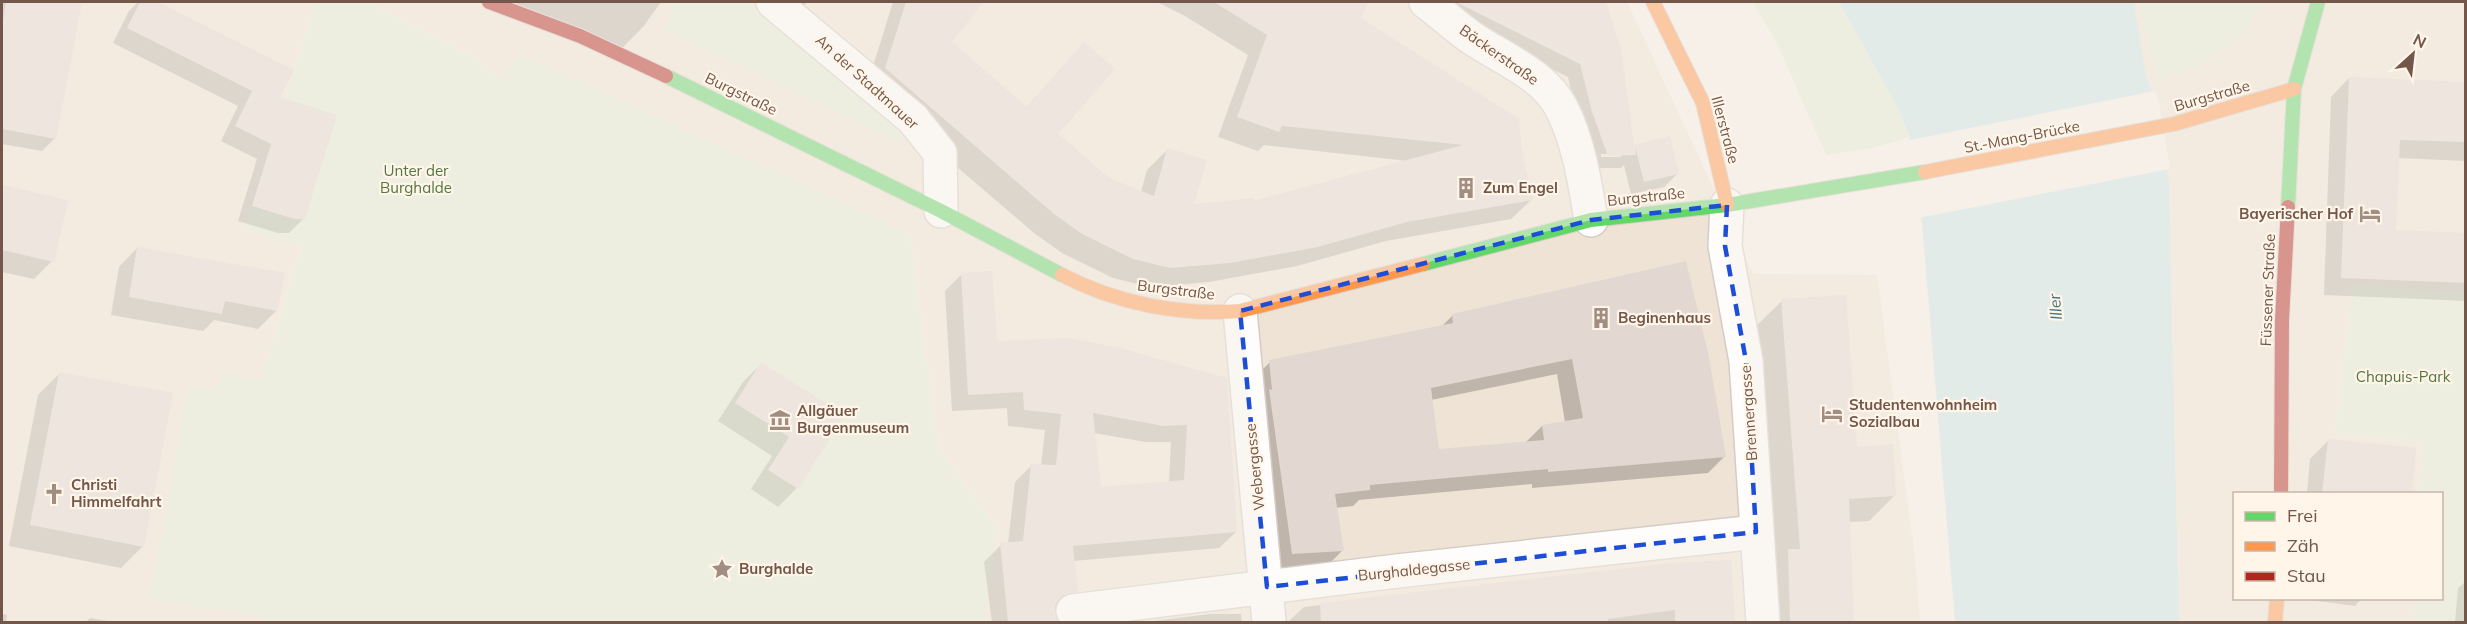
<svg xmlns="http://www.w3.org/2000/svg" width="2467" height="624" font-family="Mulish,sans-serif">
<rect width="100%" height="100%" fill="#f6f0e9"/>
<g fill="#efe3d6">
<path d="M2,2H316L252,206L242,229L302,245L261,382L269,622H2Z"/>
<path d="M367,2H1627L1753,274L1877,275L1915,558L1920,622H984L997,529L938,447L910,234L500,79L471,56Z"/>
<path d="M2134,2H2465V294L2353,286L2335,432L2423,442L2420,493L2234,494V598L2415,599L2414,622H2179L2169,182L2156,103L2146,75Z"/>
</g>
<g fill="#e3ecd4">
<path d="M316,2H367L471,56L500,79L522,55L910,234L938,447L997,529L984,622H269V617L150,598L189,385L213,390L224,374L261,381L302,246L242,229L252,206Z"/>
<path d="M674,2H747L813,54L904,136L895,141L665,29Z"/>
<path d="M1752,2H1839L1896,105L1910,137L1872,148L1826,155L1776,41Z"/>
<path d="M2138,2H2266L2240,36L2200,66L2158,78Z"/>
<path d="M2353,285L2465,294V622H2414L2415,599L2442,598V494L2420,493L2423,442L2335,432Z"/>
</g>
<path fill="#cbe5e6" d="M1839,2H2134L2146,75L2156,103L2169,182L2179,622H1955L1922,223L1905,149L1910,137L1896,105Z"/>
<path fill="#f6f0e9" d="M2155,91L2159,102L2170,169L1918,218L1902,149L1905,141Z"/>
<g fill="#0003" fill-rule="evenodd">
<path d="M2,2H81L55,138L42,151L2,144Z"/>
<path d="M138,2H154L292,70L278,98L304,218L289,233H278L238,221L257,159L221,141L238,106L113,43L129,11Z"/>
<path d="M508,2H661L643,27L618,52Z"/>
<path d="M766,2H807L789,20Z"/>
<path d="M893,2H977L974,10L950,42L1026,108L1084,44L1056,134L1110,180L1141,192L1147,170L1167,150L1192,206L1250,203L1408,161L1264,145L1258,151L1218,137L1248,55L1185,16L1157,2H1356L1364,6L1359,19L1520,147L1531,200L1511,219L1386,241L1297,266L1209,282L1150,287L1113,278L1062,253L1034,233L866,89Z"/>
<path d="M1424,2H1604L1620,50L1633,147L1668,138L1677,174L1664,187L1631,194L1624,165L1621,168H1595L1579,126L1568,77L1449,19ZM1601,154H1621V157H1601Z"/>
<path d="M2349,78L2466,83V161L2398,158L2395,232L2466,235V301L2324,295L2331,97Z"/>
<path d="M2,186L66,201L52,261L34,279L2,272Z"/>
<path d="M137,248L276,311L258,329L214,320L203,331L111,315L119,267Z"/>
<path d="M1685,262L1724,457L1708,473L1532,488V484L1359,500L1353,506L1335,508L1342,551L1326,567L1277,569L1254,378L1270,362L1441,327L1453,315ZM1557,374L1565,422L1542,426L1525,443L1438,451L1431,400Z"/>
<path d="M961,275L995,343L1226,380L1236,532L1219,548L1073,561L1076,591L1059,608L1053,610L1057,622H992L984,562L1001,545L1008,544L1015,482L1032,465L1041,466L1045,430L1008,426L1007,408L952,411L945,291ZM1094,433L1146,442H1171L1169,483L1100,488Z"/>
<path d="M1782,301L1856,448L1895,495L1869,521L1848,522L1852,622H1765L1756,326Z"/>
<path d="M761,364L842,416L796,489L778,507L751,489L772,456L718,421L743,382Z"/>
<path d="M60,373L143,546L121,568L9,546L38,395Z"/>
<path d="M2328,441L2410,494H2307L2310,459Z"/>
<path d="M1729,561L1733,622H1288L1304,607L1672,565Z"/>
<path d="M2465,582L2466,622H2455L2458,588Z"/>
<path d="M2296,598H2362L2355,606Z"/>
<path d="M2,614L7,615L6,622H2Z"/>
<path d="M1211,614H1241L1242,622H1145Z"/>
<path d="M90,618L113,622H86Z"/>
</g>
<g fill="#e2d8d1" fill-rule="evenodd">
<path d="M6,2H82L56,139L2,129V26Z"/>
<path d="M140,2H158L294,70L280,97L337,115L305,219H294L252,206L271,144L235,126L252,91L127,28Z"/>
<path d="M906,2H983L952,42L1027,107L1084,42L1115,69L1058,134L1111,179L1154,196L1167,148L1207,160L1194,204L1254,198L1253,201L1463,145L1282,126L1279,132L1237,117L1267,35L1214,2H1368L1361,18L1519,119L1521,147L1533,200L1407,222L1318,247L1230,263L1170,268L1133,259L1082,234L1054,214L885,68Z"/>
<path d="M1456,2H1606L1621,50L1634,145L1670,136L1679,174L1644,182L1635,146L1636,155L1608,156L1592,112L1580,64Z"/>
<path d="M2349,77L2466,82V142L2400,140L2396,230L2466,233V283L2341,278Z"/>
<path d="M2,185L68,200L54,262L2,250Z"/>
<path d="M137,247L285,273L277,311L225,301L222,314L129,297Z"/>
<path d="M1686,261L1709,357L1726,457L1548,472V469L1370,485V490L1335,494L1344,551L1292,554L1269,389L1272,390L1269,360L1453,323L1452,314ZM1572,359L1583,418L1542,425L1544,440L1439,449L1431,388Z"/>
<path d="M992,271L997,341L1068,338L1120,348L1227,378L1237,532L1073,546L1078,592L1062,596L1056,603L1054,613L1058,622H1008L1000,543L1023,541L1031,464L1056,465L1061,414L1024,410L1023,392L968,395L961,273ZM1093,413L1163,426L1187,425L1184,480L1101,487Z"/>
<path d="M1846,295L1857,447L1893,444L1896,496L1849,499L1854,622H1790L1788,549H1800L1781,299Z"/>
<path d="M761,362L845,415L798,489L768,470L789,437L735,403Z"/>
<path d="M59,372L173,393L144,547L30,525Z"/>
<path d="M2328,439L2416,448L2412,494H2322Z"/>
<path d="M1731,560L1735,622H1675V610L1608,619L1609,622H1321L1320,603L1672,563Z"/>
</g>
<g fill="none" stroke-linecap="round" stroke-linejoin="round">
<defs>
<g id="street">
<path d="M773,2L913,119L940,153L941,211"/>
<path d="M1426,2C1441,13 1454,25 1469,36C1500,58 1544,73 1562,109C1579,143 1585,183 1591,220"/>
<path d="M1727,205L1725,246L1746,361L1763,622"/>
<path d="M1240,311L1269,622"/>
<path d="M1073,611L1397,571L1756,532"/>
</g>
<g id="fast">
<path d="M666,76L941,211L1062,275"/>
<path d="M2288,207L2294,89L2318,2"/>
<path d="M1423,264L1591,220L1727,205L1925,172"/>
</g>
<g id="slow">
<path d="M1653,2L1703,103L1727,205"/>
<path d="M1925,172L2174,124L2294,89"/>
<path d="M1062,275C1116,303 1180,316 1240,311L1423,264"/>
<path d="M2275,622L2277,598"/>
</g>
<g id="jam">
<path d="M489,2L580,36L666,76"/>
<path d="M2281,494L2282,320L2288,207"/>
</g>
</defs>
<use href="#street" stroke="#d4ccc6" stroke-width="36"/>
<use href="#fast" stroke="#d5ccc6" stroke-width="16"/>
<use href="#slow" stroke="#d5ccc6" stroke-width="16"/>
<use href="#jam" stroke="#d5ccc6" stroke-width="16"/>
<use href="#street" stroke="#fefdfc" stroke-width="33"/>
<use href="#fast" stroke="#63d668" stroke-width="14"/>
<use href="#slow" stroke="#ff974d" stroke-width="14"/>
<use href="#jam" stroke="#b3261e" stroke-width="14"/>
</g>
<path d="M0 0H2467V624H0ZM1727,205L1725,246L1746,361L1756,532L1267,587L1240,311L1591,220Z" fill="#f6f0e9" fill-opacity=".55" fill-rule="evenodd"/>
<path fill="none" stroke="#1d4ed8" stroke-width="4.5" stroke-dasharray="12 8" stroke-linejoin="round" d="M1727,205L1725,246L1746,361L1756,532L1267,587L1240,311L1591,220Z"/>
<defs>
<symbol id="building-bare" viewBox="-9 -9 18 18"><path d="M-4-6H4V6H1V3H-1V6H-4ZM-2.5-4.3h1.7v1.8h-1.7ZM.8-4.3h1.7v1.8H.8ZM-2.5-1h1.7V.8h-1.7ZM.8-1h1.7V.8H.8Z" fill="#a18d82" stroke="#fff5e9" stroke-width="2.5" paint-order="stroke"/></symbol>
<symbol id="hotel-bare" viewBox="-9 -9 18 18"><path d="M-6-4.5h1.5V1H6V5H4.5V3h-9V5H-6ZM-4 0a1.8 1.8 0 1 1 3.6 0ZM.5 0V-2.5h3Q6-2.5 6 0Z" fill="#a18d82" stroke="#fff5e9" stroke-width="2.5" paint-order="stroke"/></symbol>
<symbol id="museum-bare" viewBox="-9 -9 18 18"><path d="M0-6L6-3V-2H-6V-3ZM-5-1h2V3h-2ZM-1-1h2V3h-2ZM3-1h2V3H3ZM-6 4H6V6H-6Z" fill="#a18d82" stroke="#fff5e9" stroke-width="2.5" paint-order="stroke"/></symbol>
<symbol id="church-bare" viewBox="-9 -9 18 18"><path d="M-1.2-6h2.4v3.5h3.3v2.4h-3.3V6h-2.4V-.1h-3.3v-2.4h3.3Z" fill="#a18d82" stroke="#fff5e9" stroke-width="2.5" paint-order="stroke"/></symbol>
<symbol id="sight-bare" viewBox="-9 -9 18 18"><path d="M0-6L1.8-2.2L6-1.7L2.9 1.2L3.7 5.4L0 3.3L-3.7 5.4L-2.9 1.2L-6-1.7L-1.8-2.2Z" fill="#a18d82" stroke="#fff5e9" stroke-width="2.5" paint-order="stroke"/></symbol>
</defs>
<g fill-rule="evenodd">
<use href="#building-bare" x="1451" y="173" width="30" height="30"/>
<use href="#hotel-bare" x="2355" y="199" width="30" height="30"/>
<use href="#building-bare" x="1586" y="303" width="30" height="30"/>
<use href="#hotel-bare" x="1817" y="399" width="30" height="30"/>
<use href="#museum-bare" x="765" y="405" width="30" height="30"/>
<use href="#church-bare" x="39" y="479" width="30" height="30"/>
<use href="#sight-bare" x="707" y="554" width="30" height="30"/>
</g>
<g text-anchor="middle" stroke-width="4.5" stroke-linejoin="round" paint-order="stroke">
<g font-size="15" fill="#73574a" stroke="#fff5e9">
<text transform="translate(1499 55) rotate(35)" y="5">Bäckerstraße</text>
<text transform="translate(867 82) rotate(42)" y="5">An der Stadtmauer</text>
<text transform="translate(741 94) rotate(26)" y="5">Burgstraße</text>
<text transform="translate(2212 96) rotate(-16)" y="5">Burgstraße</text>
<text transform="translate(1725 130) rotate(75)" y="5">Illerstraße</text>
<text transform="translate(2022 137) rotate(-11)" y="5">St.-Mang-Brücke</text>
<text transform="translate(1646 197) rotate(-6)" y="5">Burgstraße</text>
<text transform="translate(1176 290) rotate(7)" y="5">Burgstraße</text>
<text transform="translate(2268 290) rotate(-88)" y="5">Füssener Straße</text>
<text transform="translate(1749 413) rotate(-94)" y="5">Brennergasse</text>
<text transform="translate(1255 467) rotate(-96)" y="5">Webergasse</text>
<text transform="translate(1414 570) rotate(-6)" y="5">Burghaldegasse</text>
</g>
<g font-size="15" fill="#547842" stroke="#fff5e9">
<text x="416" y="176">Unter der<tspan x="416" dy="17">Burghalde</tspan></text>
<text x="2403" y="382">Chapuis-Park</text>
</g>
<g font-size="15" font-weight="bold" fill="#73574a" stroke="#fff5e9" text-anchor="start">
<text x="1483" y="193">Zum Engel</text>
<text x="2353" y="219" text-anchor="end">Bayerischer Hof</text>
<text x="1618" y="323">Beginenhaus</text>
<text x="1849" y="410">Studentenwohnheim<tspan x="1849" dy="17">Sozialbau</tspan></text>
<text x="797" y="416">Allgäuer<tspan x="797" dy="17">Burgenmuseum</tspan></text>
<text x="71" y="490">Christi<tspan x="71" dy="17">Himmelfahrt</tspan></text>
<text x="739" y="574">Burghalde</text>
</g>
<g font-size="16" font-style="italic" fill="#41777f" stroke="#fff5e9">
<text transform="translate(2055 307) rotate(-95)" y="6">Iller</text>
</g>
</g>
<rect width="2467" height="624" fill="none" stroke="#73574a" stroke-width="6"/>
<rect x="2233" y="492" width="210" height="108" fill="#fff5e9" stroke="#c7b6a9" stroke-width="1.5"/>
<rect x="2245" y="512" width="30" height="9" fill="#63d668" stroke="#c7b6a9" stroke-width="1.5"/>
<text x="2287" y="522" font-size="18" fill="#73574a">Frei</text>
<rect x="2245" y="542" width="30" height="9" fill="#ff974d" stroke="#c7b6a9" stroke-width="1.5"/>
<text x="2287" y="552" font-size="18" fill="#73574a">Zäh</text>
<rect x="2245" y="572" width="30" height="9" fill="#b3261e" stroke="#c7b6a9" stroke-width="1.5"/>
<text x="2287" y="582" font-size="18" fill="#73574a">Stau</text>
<g transform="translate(2413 54) rotate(27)" stroke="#fff5e9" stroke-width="4.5" paint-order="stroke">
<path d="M0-4.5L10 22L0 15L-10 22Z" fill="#73574a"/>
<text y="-9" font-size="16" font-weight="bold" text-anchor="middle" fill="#73574a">N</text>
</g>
</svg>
